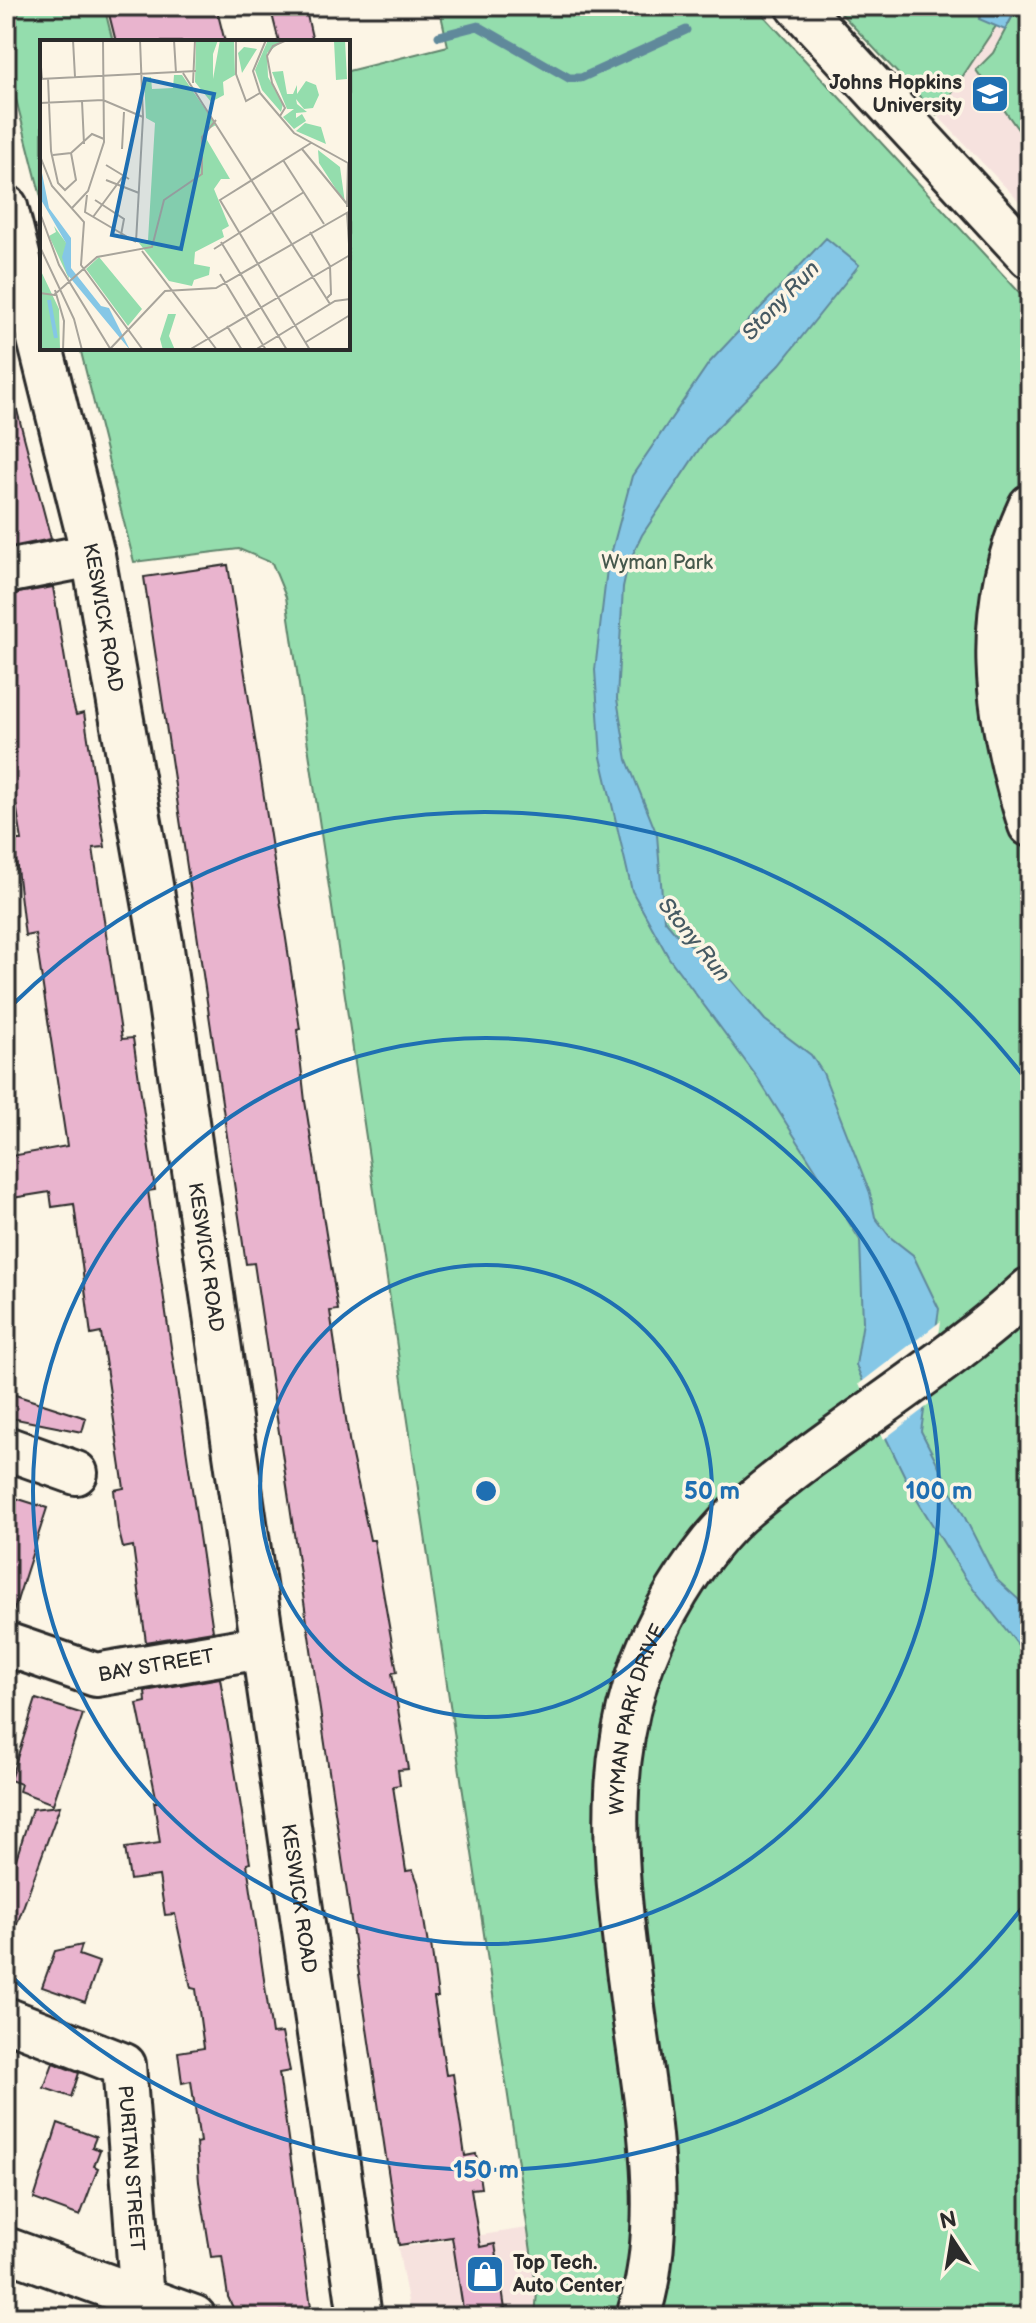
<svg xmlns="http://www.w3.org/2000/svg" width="1036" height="2323" font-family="'Balsamiq Sans',sans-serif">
<rect width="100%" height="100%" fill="#fcf5e5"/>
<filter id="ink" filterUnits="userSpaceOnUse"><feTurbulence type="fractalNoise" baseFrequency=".0125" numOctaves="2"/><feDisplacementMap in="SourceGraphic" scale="16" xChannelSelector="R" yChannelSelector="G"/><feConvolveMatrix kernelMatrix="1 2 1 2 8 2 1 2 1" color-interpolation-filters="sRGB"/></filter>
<g filter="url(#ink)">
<g fill="#f6e2de">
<path d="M1004,6H1030V213L937,115Z"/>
<path d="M527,2228L537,2292L535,2317H411L398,2248Z"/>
</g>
<g fill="#94ddad" stroke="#60846c" stroke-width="2">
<path d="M6,6H104L113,42H42V201L6,60Z"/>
<path d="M439,6H755L1030,304V2317H535L537,2292L286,597L272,563L239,549L134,562L80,348H348V71L448,46Z"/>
<path d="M834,6H1004L996,26L937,115Z"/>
<path d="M1018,6H1030V129L1022,135L976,70L993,53Z"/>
</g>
<g fill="#85c7e6" stroke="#61899b" stroke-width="2">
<path d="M986,6H1018L1005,30L979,19Z"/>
<path d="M826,238L859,265L780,364L706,439L642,535L628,564L623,587L617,699L627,760L657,835L664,919L678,936L718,964L765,1020L811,1055L823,1073L870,1193L875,1217L890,1237L913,1255L939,1309L921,1431L996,1579L1030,1610V1660L966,1579L914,1495L887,1440L856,1365L863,1322L860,1240L757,1077L669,958L632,891L601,757L595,670L607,569L632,476L709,363Z"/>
</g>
<path fill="#fcf5e5" d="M941,1321L929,1405L883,1440L859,1384Z"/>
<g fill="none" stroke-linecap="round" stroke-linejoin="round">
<path stroke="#61899b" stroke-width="9" d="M439,36L478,26L569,78H581L686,30"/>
</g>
<g fill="#e9b4ce" stroke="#2b2b2b" stroke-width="2">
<path d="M107,6H216L225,42H116Z"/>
<path d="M270,6H305L313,42H279Z"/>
<path d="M14,399L51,539L6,548V400Z"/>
<path d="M228,565L300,1029L297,1030L305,1101L338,1310L330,1311L350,1446L370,1540H374L397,1672L392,1673L408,1769L398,1770L400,1785L393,1786L400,1832L406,1871L413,1870L418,1883L428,1945L431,1944L438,1997H434L446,2075L453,2074L465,2156L476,2154L481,2188L471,2189L480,2247L495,2244L505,2309L464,2315L452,2237L399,2245L254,1263L246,1264L144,577Z"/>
<path d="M53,587L71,696L76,715L84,713L105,847L93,848L122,1039L133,1038L155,1190L148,1191L213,1631L146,1642L133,1546L123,1548L118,1528L114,1490L124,1488L101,1333L91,1335L74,1204L52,1207L50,1192L6,1199V1157L67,1146L35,934L25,936L16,860L15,840H22L6,744V595Z"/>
<path d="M6,1392L86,1418L82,1432L6,1417Z"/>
<path d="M6,1495L47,1508L11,1619L6,1618Z"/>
<path d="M220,1678L250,1863L247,1864L272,2034L282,2033L290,2071L279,2073L311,2307L245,2317L244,2308L234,2310L228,2297L222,2256L211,2257L199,2182L196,2143L200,2142L191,2081L182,2083L178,2052L204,2048L196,1989L191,1988L175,1914L165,1915L159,1876L130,1880L125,1848L160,1843L154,1802H157L137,1704L146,1702L145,1691Z"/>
<path d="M36,1699L83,1714L53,1804L19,1791L21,1784L10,1780Z"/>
<path d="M60,1806L9,1946L6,1945V1856L16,1859L32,1809Z"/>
<path d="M82,1945L79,1955L99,1962L85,2002L42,1987L55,1951Z"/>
<path d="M53,2063L79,2073L71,2097L44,2088Z"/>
<path d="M58,2123L96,2137L92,2147L100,2150L94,2166L98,2168L80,2216L34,2199Z"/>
</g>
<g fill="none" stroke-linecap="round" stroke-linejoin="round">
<defs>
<g id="minor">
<path d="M798,6L1030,257"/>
<path id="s1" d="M6,207L93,555L161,942L360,2317"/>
<path d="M1030,506C981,613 995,716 1030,825"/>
<path d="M6,572L93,555"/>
<path d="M6,1448L76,1473"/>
<path id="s2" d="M6,1644L96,1675L262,1647"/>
<path id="s3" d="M6,2019L124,2065L142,2300"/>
<path d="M6,2249L194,2317"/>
<path id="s4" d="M638,2317C671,2213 644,2098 631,1992C612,1849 598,1721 677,1592C696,1561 718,1530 746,1507C836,1430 942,1370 1030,1289"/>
</g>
</defs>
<use href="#minor" stroke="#2b2b2b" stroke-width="48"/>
<use href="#minor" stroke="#fcf5e5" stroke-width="42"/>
</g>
</g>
<g fill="none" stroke="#1f6fb2" stroke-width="4">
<circle cx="486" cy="1491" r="226"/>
<circle cx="486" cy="1491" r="453"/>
<path d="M1028 1900A679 679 0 0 1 10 1975M10 1007A679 679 0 0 1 1028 1082"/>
</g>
<defs>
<symbol id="university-square" viewBox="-11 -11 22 22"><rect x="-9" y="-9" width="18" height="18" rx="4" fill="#1f6fb2" stroke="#fcf5e5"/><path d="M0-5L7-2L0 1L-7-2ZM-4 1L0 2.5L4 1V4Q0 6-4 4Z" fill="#fff"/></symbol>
<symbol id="shop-square" viewBox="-11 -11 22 22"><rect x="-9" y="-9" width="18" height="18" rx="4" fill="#1f6fb2" stroke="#fcf5e5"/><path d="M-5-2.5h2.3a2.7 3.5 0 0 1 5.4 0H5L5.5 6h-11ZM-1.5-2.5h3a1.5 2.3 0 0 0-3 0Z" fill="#fff"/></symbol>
</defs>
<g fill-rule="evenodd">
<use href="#university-square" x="968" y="72" width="44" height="44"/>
<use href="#shop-square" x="463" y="2252" width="44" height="44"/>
</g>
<g text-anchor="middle" stroke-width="7" stroke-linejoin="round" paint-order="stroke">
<g font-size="20" font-weight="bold" fill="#2b2b2b" stroke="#fcf5e5" text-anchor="end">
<text x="962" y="89">Johns Hopkins<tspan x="962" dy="23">University</tspan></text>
<text x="513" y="2269" text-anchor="start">Top Tech.<tspan x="513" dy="23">Auto Center</tspan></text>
</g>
<g font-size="20" fill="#45584c" stroke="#fcf5e5">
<text x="657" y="569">Wyman Park</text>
</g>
<g font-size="20" fill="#2b2b2b" stroke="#fcf5e5">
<text dy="7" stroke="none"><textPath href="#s1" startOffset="422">KESWICK ROAD</textPath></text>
<text dy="7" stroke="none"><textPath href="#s1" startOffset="1070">KESWICK ROAD</textPath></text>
<text dy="7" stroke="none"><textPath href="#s2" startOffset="156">BAY STREET</textPath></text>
<text dy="7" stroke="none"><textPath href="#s4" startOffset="604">WYMAN PARK DRIVE</textPath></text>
<text dy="7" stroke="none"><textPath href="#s1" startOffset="1718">KESWICK ROAD</textPath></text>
<text dy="7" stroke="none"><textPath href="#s3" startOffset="230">PURITAN STREET</textPath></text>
</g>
<g font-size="22" font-style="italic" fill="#465a63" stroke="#fcf5e5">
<text transform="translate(780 300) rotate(-46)" y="8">Stony Run</text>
<text transform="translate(695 939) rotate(51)" y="8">Stony Run</text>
</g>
</g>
<g transform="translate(40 40)">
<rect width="310" height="310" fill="#fcf5e5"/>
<path d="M156,0H178L173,14V39L180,0H194L195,35L183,42L184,55L171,62L155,42ZM228,0H244L227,13L228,37L243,64L241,72L222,50L215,30ZM305,0L307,39L296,40L294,1ZM204,7L217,9L202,33L198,13ZM243,31L247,54H253L257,45V54L266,41L276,45L279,55L273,68L264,69L256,59L257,64L267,72L256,73V78L262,74L266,81L254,89L243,77L254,69H247L232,32ZM134,35H142L176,85L167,90V100L190,139H181L174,149L189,186L182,190L184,197L155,212L154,224L170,227L169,235L154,240L152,246L129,241L99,203L108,200L115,83L106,78L104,38L111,37L112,49L133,48ZM265,83L281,87L286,104L256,91ZM278,110L300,127L305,163L279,123ZM14,186L27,204L29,239L9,196L16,192ZM59,217L102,269L88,286L46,229ZM0,229L19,269L20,310H0ZM128,274H136L129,296L135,310H123L120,299Z" fill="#94ddad"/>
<path d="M0,123L9,168L31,198V228L61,266L69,268L90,310L27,234L22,217L26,203L0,158Z" fill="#85c7e6"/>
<path fill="none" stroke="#85c7e6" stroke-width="4" d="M9,260L16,298"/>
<path fill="none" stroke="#a8a49b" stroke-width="2" d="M33,0L35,37M134,0L136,33M196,0V34L206,61L220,53M0,15L2,39M143,33L290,264M8,38L11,111L18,143L25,150L36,140L31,113M0,39L156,31M153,43L155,0M220,53L254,93L308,123M220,53L213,31L226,0M42,61L44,104M0,63L63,60L103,77M240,76L245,68L232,43L227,16L233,6L247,0M82,109L84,72M262,109L307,164M13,115L31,113L52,94L64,99M0,116L12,146L44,182L41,225L103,310M243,120L284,184M66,125L89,139M66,140L99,153M47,155L45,172L96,202M55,160L84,179L81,195M307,167L308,123M32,168L48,151L64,102L63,0M307,172L310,220M0,173L19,225L71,310M53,177L84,135M270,192L290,226L291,254L286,259M96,202L103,77L100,0M181,202L247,310M0,207L34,279L42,310M174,209L264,152M102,211L177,310M218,224L180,160L271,103M218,224L270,310M180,234L226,310M15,250L24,281L23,310M0,253L14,255L57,217L112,207L124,160L162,134V97L176,80M187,286L202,310M266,302L310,275M69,310L125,251L176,248L310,171M149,310L310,215M215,310L295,261L310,259"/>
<path fill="#1f6fb2" fill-opacity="0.15" stroke="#1f6fb2" stroke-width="4" d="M105,39L174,54L141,209L72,195Z"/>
<rect width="310" height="310" fill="none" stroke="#2b2b2b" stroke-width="4"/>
</g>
<circle cx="486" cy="1491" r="12" fill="#1f6fb2" stroke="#fcf5e5" stroke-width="4"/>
<g font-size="24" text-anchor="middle" font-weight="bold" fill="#1f6fb2" stroke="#fcf5e5" stroke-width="7" stroke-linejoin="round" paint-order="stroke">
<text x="712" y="1499">50 m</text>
<text x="939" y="1499">100 m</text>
<text x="486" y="2178">150 m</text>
</g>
<rect width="1036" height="2323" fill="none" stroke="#fcf5e5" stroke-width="32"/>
<rect x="16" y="16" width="1004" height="2291" fill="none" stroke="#2b2b2b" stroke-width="3" filter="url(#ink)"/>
<g transform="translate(952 2239) rotate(348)" stroke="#fcf5e5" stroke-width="6" paint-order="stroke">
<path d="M0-6L14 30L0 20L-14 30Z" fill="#2b2b2b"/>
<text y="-12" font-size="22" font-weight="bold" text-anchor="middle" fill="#2b2b2b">N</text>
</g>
</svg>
